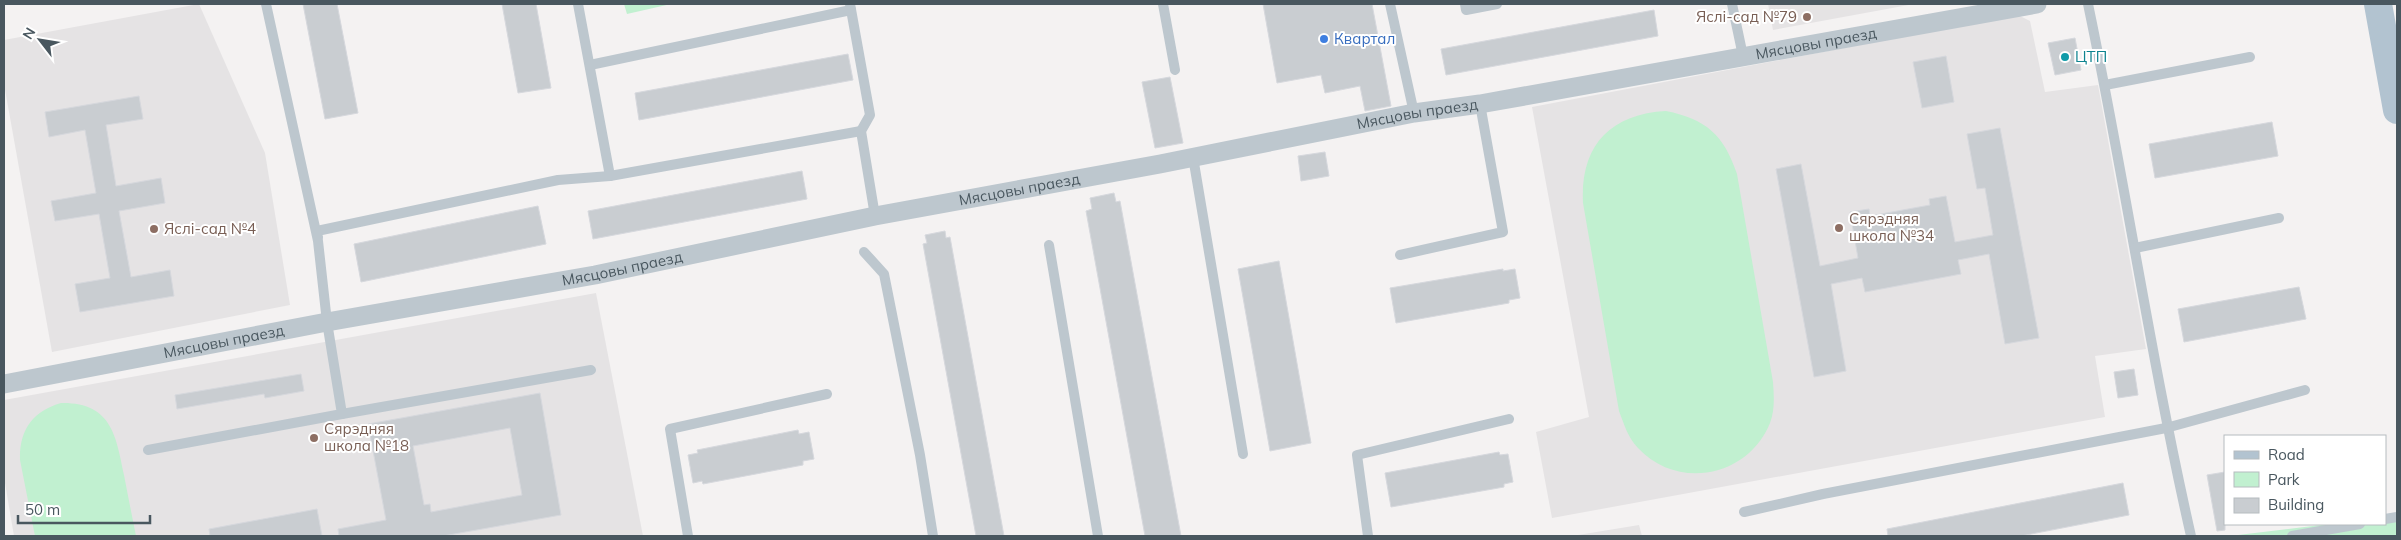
<svg xmlns="http://www.w3.org/2000/svg" width="2401" height="540" font-family="Mulish,sans-serif">
<rect width="100%" height="100%" fill="#f4f2f2"/>
<g fill="#e5e3e4">
<path d="M199,4L265,153L290,305L52,352L4,84V40Z"/>
<path d="M1768,4H1914L1773,30Z"/>
<path d="M2018,15L2030,21L2045,92L2098,85L2146,349L2095,356L2105,417L1552,518L1536,432L1589,417L1532,107Z"/>
<path d="M596,293L643,536H14L4,477V400Z"/>
<path d="M1639,525L1642,536H1572Z"/>
</g>
<g fill="#c1f0d0">
<path d="M624,4H671L627,14Z"/>
<path d="M1666,111C1706,119 1724,135 1737,174L1773,382C1774,395 1775,410 1770,423C1748,477 1678,491 1638,448C1628,438 1624,424 1619,411L1583,203C1580,147 1609,114 1666,111Z"/>
<path d="M61,403C111,402 116,435 124,475C128,496 132,516 136,536H35L20,460C19,430 33,411 61,403Z"/>
<path d="M2397,515V536L2238,535L2329,524H2385Z"/>
</g>
<g fill="#c9cdd1" stroke="#d6d8dd" fill-rule="evenodd">
<path d="M303,4H337L358,113L325,119Z"/>
<path d="M502,4H536L551,88L518,93Z"/>
<path d="M1263,4H1372L1391,106L1365,111L1360,86L1325,93L1321,75L1277,83Z"/>
<path d="M1654,10L1658,36L1446,75L1441,49Z"/>
<path d="M2075,38L2081,70L2055,75L2048,43Z"/>
<path d="M848,54L853,80L639,120L635,93Z"/>
<path d="M1946,56L1954,102L1922,108L1913,62Z"/>
<path d="M1170,77L1183,143L1155,148L1142,82Z"/>
<path d="M139,96L143,119L106,125L116,186L161,178L165,203L119,211L131,277L170,270L174,296L80,312L75,284L110,278L99,214L55,221L51,201L96,193L85,130L49,137L45,112Z"/>
<path d="M2272,122L2278,156L2155,178L2149,144Z"/>
<path d="M2000,128L2039,338L2005,344L1989,254L1958,260L1961,274L1865,292L1862,278L1831,284L1846,371L1814,377L1776,169L1801,164L1820,266L1858,258L1850,212L1869,209L1870,216L1930,205L1929,199L1946,196L1955,242L1993,235L1985,188L1977,189L1967,134Z"/>
<path d="M1325,152L1329,176L1301,181L1298,156Z"/>
<path d="M802,171L807,199L593,239L588,211Z"/>
<path d="M1114,193L1116,202L1120,201L1181,536H1145L1086,211L1092,209L1090,198Z"/>
<path d="M538,206L546,244L361,282L354,244Z"/>
<path d="M945,231L946,238L950,237L1004,536H976L923,244L927,243L925,235Z"/>
<path d="M1279,261L1311,443L1270,451L1238,269Z"/>
<path d="M1503,269V271L1515,269L1520,298L1509,300V303L1396,323L1390,288Z"/>
<path d="M2299,287L2306,319L2184,342L2178,309Z"/>
<path d="M2134,369L2138,395L2118,398L2114,372Z"/>
<path d="M301,374L304,391L265,398L264,394L177,409L175,395Z"/>
<path d="M540,393L561,515L443,536H339L338,529L386,520L368,424ZM510,428L522,495L431,512L430,504L424,505L413,446Z"/>
<path d="M798,430L799,434L809,432L814,459L803,461V465L703,484L702,481L693,483L688,455L698,453L697,450Z"/>
<path d="M1499,452L1500,455L1508,454L1513,482L1504,484V487L1391,507L1385,473Z"/>
<path d="M2225,472V530L2217,531L2207,475Z"/>
<path d="M2123,483L2129,515L2021,536H1888L1887,529Z"/>
<path d="M317,509L322,536H210L209,529Z"/>
</g>
<g fill="none" stroke-linecap="round" stroke-linejoin="round">
<g stroke="#bdc7ce" stroke-width="10">
<path d="M578,4L610,176"/>
<path d="M850,4L870,115L861,131L875,216"/>
<path d="M1163,4L1175,70"/>
<path d="M1390,4L1414,113"/>
<path d="M1465,4L1466,10L1497,4"/>
<path d="M1732,4L1743,56"/>
<path d="M2088,4C2125,181 2151,360 2191,536"/>
<path d="M590,65L851,10"/>
<path d="M2105,85L2250,57"/>
<path d="M1193,157L1243,454"/>
<path d="M318,237L317,231L558,180L610,176L861,131"/>
<path d="M1049,245L1098,536"/>
<path d="M2135,248L2279,218"/>
<path d="M864,252L884,274L920,455L933,536"/>
<path d="M1400,255L1503,232L1480,104"/>
<path d="M342,414L591,370"/>
<path d="M148,450L342,414L327,322L318,241L266,4"/>
<path d="M1744,512L1823,494L2166,428L2305,390"/>
<path d="M2385,519L2397,517"/>
<path d="M688,536L670,429L827,394"/>
<path d="M1368,536L1357,455L1509,419"/>
<path d="M2292,536L2360,524"/>
</g>
<path stroke="#bdc7ce" stroke-width="19" id="s1" d="M4,384L327,322L595,275L875,216L1160,164L1414,113L1480,104L2037,4"/>
<path stroke="#b2c3d0" stroke-width="28" d="M2378,4L2397,110"/>
</g>
<g fill="#8d6e63" stroke="#fff" stroke-width="2">
<circle cx="1807" cy="17" r="5"/>
<circle cx="1839" cy="228" r="5"/>
<circle cx="154" cy="229" r="5"/>
<circle cx="314" cy="438" r="5"/>
</g>
<circle fill="#3f7fe0" stroke="#fff" stroke-width="2" cx="1324" cy="39" r="5"/>
<circle fill="#0f9aa8" stroke="#fff" stroke-width="2" cx="2065" cy="57" r="5"/>
<g text-anchor="middle" stroke-width="4" stroke-linejoin="round" paint-order="stroke">
<g font-size="15" fill="#785e54" stroke="#fff" text-anchor="start">
<text x="1797" y="22" text-anchor="end">Яслі-сад №79</text>
<text x="1849" y="224">Сярэдняя<tspan x="1849" dy="17">школа №34</tspan></text>
<text x="164" y="234">Яслі-сад №4</text>
<text x="324" y="434">Сярэдняя<tspan x="324" dy="17">школа №18</tspan></text>
</g>
<g font-size="15" fill="#366cbe" stroke="#fff" text-anchor="start">
<text x="1334" y="44">Квартал</text>
</g>
<g font-size="15" fill="#49575f" stroke="#fff">
<text dy="5" stroke="none"><textPath href="#s1" startOffset="1844">Мясцовы праезд</textPath></text>
<text dy="5" stroke="none"><textPath href="#s1" startOffset="1439">Мясцовы праезд</textPath></text>
<text dy="5" stroke="none"><textPath href="#s1" startOffset="1034">Мясцовы праезд</textPath></text>
<text dy="5" stroke="none"><textPath href="#s1" startOffset="629">Мясцовы праезд</textPath></text>
<text dy="5" stroke="none"><textPath href="#s1" startOffset="224">Мясцовы праезд</textPath></text>
</g>
<g font-size="15" fill="#0d838f" stroke="#fff" text-anchor="start">
<text x="2075" y="62">ЦТП</text>
</g>
</g>
<rect width="2401" height="540" fill="none" stroke="#49575f" stroke-width="10"/>
<rect x="2224" y="435" width="162" height="90" fill="#ffffff" stroke="#b6bcbf"/>
<rect x="2234" y="451" width="25" height="8" fill="#b2c3d0" stroke="#b6bcbf"/>
<text x="2268" y="460" font-size="15" fill="#49575f">Road</text>
<rect x="2234" y="472" width="25" height="15" fill="#c1f0d0" stroke="#b6bcbf"/>
<text x="2268" y="485" font-size="15" fill="#49575f">Park</text>
<rect x="2234" y="498" width="25" height="15" fill="#c9cdd1" stroke="#b6bcbf"/>
<text x="2268" y="510" font-size="15" fill="#49575f">Building</text>
<g transform="translate(40 40) rotate(301)" stroke="#ffffff" stroke-width="4" paint-order="stroke">
<path d="M0-4L9 19L0 12L-9 19Z" fill="#49575f"/>
<text y="-8" font-size="14" font-weight="bold" text-anchor="middle" fill="#49575f">N</text>
</g>
<path d="M18 515v8h132v-8" fill="none" stroke="#49575f" stroke-width="2.5"/>
<text x="25" y="515" font-size="15" fill="#49575f" stroke="#ffffff" stroke-width="4" paint-order="stroke">50 m</text>
</svg>
